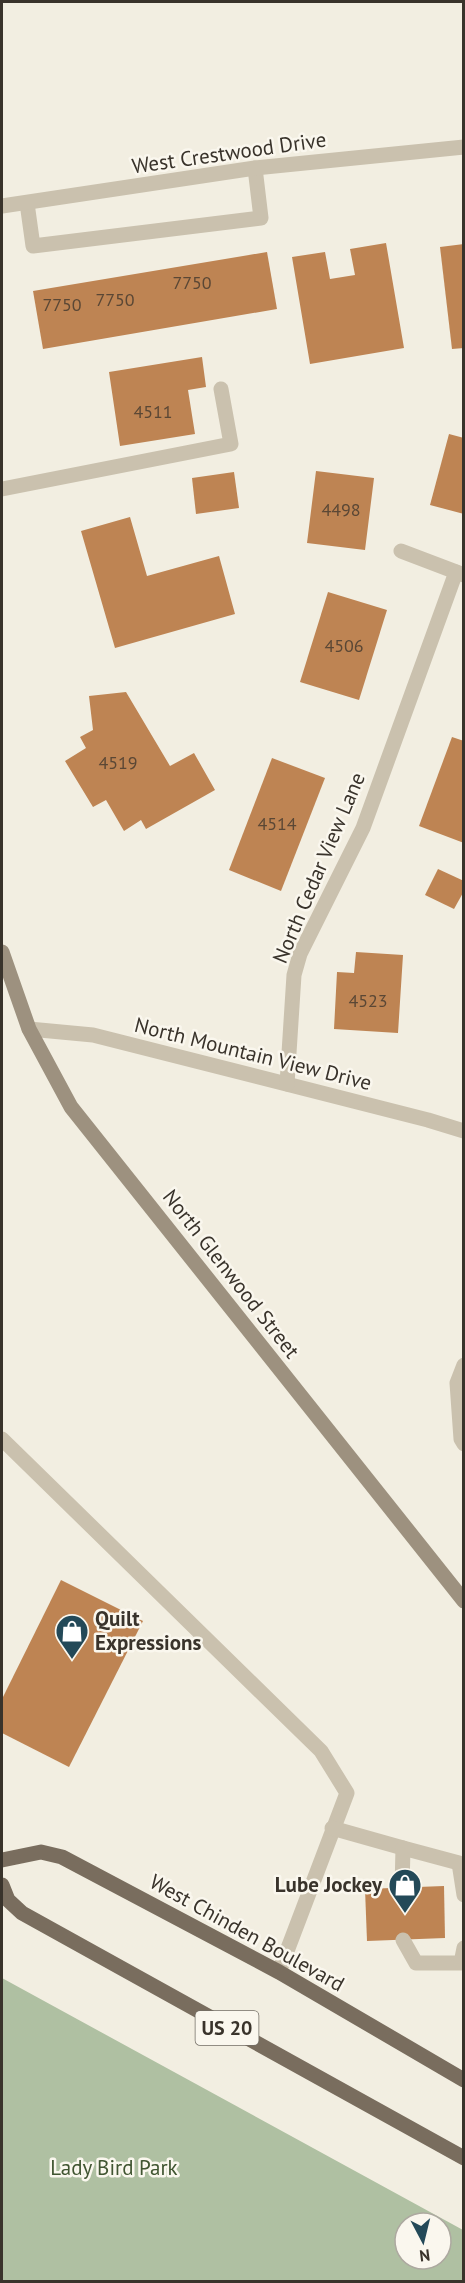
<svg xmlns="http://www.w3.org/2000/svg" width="465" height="2283" font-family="'PT Sans',sans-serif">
<rect width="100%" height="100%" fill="#f2eee1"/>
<path fill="#afc0a2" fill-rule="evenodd" d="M2,1978L463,2230V2281H2ZM405,2223H441V2259H405Z"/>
<g fill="#be8453">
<path d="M386,243L404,348L310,364L292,257L325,252L330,279L355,275L350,249Z"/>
<path d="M464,244V348L452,349L440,247Z"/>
<path d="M267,252L277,309L43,349L33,291Z"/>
<path d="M202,357L206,387L188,390L195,434L120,446L109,372Z"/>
<path d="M449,434L464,438V514L430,505Z"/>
<path d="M316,471L374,478L365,550L307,543Z"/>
<path d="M234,472L239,508L196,514L192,478Z"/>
<path d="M130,517L147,576L219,556L235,614L115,648L81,531Z"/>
<path d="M328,592L387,610L359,700L300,682Z"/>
<path d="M126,692L170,766L194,753L215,790L146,829L141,820L124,831L106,800L93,807L65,761L86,748L80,737L93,730L89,696Z"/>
<path d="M452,737L464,741V843L419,826Z"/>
<path d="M272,758L325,778L281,891L229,870Z"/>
<path d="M438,869L464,881V891L454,909L425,895Z"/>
<path d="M356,952L403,955L398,1033L334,1029L337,972L354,973Z"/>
<path d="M61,1580L143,1621L69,1767L2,1733V1699Z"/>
<path d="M444,1886L445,1938L367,1941L365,1889Z"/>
</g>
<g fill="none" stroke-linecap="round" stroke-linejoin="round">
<g stroke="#cac1ae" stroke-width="15">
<path d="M27,203L33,246L261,218L255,168"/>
<path d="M2,489L231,444L221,389"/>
<path d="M464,1365L457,1383L461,1439L464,1444"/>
<path d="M2,1439L321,1751L347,1793L279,1972"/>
<path d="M332,1828L403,1848"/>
<path d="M402,1888L403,1848L459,1863L464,1895"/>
<path d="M403,1940L416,1963H461L464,1948"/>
</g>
<g stroke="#cac1ae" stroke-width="15">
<path d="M2,206L255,168L464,147"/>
<path d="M401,551L464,575"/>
<path d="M29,1029L93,1035L428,1120L464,1131"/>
<path d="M287,1084L294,975L300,954L363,828L456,572"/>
</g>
<path stroke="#9d917f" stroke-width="15" d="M2,952L29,1029L71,1107L464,1601"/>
<g stroke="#796d5e" stroke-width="15">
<path d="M2,1860L41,1852L62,1857L279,1972L464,2080"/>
<path d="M2,1885L8,1900L22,1913L464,2158"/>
</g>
</g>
<defs>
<symbol id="shop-pin" viewBox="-11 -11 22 30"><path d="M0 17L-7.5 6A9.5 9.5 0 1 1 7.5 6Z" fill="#234958" stroke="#faf7ee"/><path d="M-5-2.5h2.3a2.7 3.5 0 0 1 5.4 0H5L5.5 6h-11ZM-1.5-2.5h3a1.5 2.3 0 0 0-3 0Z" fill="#fff"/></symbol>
</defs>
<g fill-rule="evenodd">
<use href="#shop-pin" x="53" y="1612" width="38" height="52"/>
<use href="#shop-pin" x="386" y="1866" width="38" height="52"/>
</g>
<g text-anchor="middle" stroke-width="5" stroke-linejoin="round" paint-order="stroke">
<g font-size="18" fill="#5a4735">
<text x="192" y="289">7750</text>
<text x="115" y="306">7750</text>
<text x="62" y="311">7750</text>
<text x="153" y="418">4511</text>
<text x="341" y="516">4498</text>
<text x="344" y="652">4506</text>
<text x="118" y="769">4519</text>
<text x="277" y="830">4514</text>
<text x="368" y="1007">4523</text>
</g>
<rect fill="#faf7ee" stroke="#736e66" stroke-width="1.5" x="195.5" y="2011" width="63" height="34" rx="4.5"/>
<g font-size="20" font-weight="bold" fill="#39332b">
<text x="227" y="2035">US 20</text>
</g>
<g font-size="21" fill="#39332b" stroke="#faf7ee">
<text transform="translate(229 153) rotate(-8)" y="7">West Crestwood Drive</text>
<text transform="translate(319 868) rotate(-67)" y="7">North Cedar View Lane</text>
<text transform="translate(253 1054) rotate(14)" y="7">North Mountain View Drive</text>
<text transform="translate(231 1274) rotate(52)" y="7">North Glenwood Street</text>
<text transform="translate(247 1933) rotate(29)" y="7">West Chinden Boulevard</text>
</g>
<g font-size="21" font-weight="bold" fill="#39332b" stroke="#faf7ee" text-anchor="start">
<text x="95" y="1626">Quilt<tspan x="95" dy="24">Expressions</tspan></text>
<text x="382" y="1892" text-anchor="end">Lube Jockey</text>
</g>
<g font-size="21" fill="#405531" stroke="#faf7ee">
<text x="114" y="2175">Lady Bird Park</text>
</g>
</g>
<rect width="465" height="2283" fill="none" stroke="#39332b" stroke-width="6"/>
<g transform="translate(423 2241) rotate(173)"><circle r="28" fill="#faf7ee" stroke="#ada9a0" stroke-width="1.5"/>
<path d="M0-4.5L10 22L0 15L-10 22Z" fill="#234958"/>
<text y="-9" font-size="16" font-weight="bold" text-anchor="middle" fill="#39332b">N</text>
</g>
</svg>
